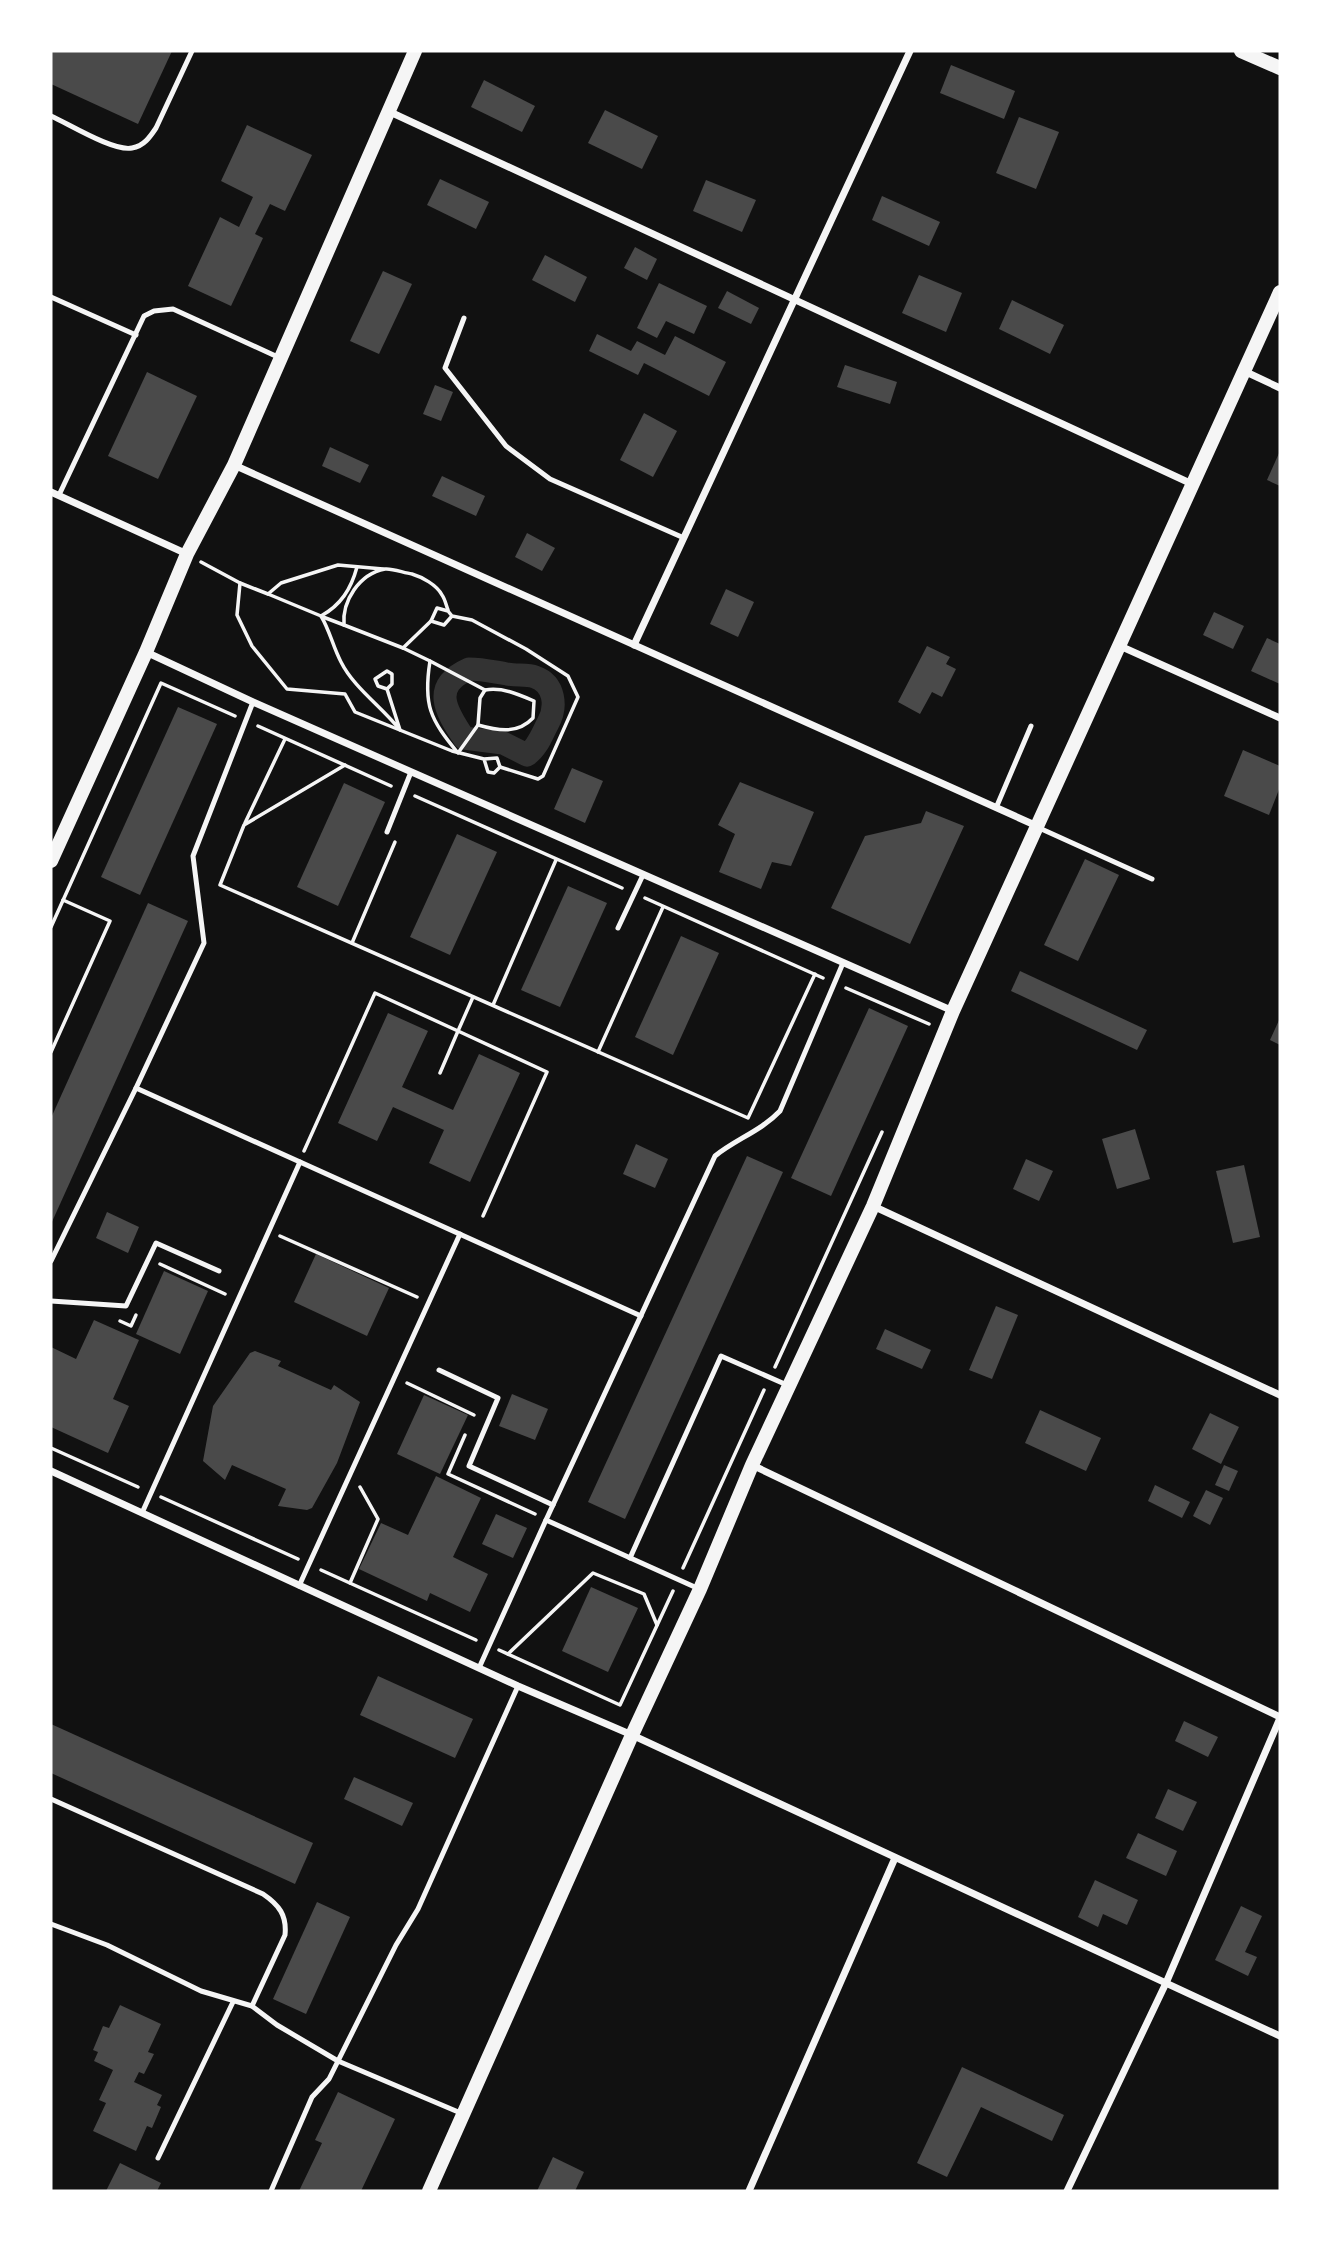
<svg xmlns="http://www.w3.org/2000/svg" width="1331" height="2242" font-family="Rubik,sans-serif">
<rect width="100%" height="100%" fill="#111"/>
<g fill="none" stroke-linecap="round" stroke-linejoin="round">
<path stroke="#333" stroke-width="23" d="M469,669C483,669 494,672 507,674C516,676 527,674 535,677C555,684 557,707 548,723C542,734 538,747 527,755L503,743L464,738C445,710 431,686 469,669Z"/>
</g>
<g fill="#4a4a4a">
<path d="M51,51H172L138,124L51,84Z"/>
<path d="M951,65L1015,91L1004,119L940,93Z"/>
<path d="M484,80L535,106L522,132L471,107Z"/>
<path d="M605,110L658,136L642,169L588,143Z"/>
<path d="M1019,117L1059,132L1036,189L996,173Z"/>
<path d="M247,125L312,155L285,211L270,204L255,234L263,238L231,306L188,286L220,217L239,227L253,197L221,181Z"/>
<path d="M440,179L489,202L476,229L427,205Z"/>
<path d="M706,180L756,200L742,232L693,211Z"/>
<path d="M882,196L940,222L929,246L872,220Z"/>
<path d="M635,247L657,259L647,280L624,268Z"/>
<path d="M545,255L587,277L575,302L532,280Z"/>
<path d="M383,271L412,284L379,354L350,341Z"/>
<path d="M919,275L962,293L946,332L902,313Z"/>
<path d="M659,283L707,306L694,334L666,321L657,338L637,328Z"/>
<path d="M727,291L759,308L751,324L718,308Z"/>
<path d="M1012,300L1064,325L1050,354L999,329Z"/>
<path d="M597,334L631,351L637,341L665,355L675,336L726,362L709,396L644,363L638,375L589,351Z"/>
<path d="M845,365L897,382L890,404L837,387Z"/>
<path d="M147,372L197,396L158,479L108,456Z"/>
<path d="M435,385L453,392L441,421L423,414Z"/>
<path d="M644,413L677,431L653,477L620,460Z"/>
<path d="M330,447L369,465L360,483L322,466Z"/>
<path d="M1280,451V486L1267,480Z"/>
<path d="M442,476L485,496L476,516L432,496Z"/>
<path d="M527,533L555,548L542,571L515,557Z"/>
<path d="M726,589L754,602L738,637L710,624Z"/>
<path d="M1214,612L1244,626L1233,649L1203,635Z"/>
<path d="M1267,638L1280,644V684L1251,671Z"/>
<path d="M927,646L950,657L946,664L956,669L942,697L932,692L920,714L898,702Z"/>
<path d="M178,707L217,724L140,895L101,877Z"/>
<path d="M1243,750L1280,766V787L1269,815L1224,796Z"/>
<path d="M572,768L603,781L585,823L554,809Z"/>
<path d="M740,782L814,812L791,866L772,862L761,889L719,872L735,834L718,825Z"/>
<path d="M344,783L385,802L338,906L297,887Z"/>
<path d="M926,811L964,826L910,944L831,908L865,836L921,823Z"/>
<path d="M457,834L497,852L450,955L410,937Z"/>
<path d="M1085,859L1119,875L1078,961L1044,945Z"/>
<path d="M568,886L607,903L560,1007L521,990Z"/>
<path d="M148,903L188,921L51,1224V1118Z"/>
<path d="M681,936L719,953L673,1055L635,1037Z"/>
<path d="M1020,971L1147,1030L1137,1050L1011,991Z"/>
<path d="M869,1008L908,1026L831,1196L791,1178Z"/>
<path d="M388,1013L428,1031L402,1087L453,1110L479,1054L520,1073L470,1182L429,1163L444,1130L393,1107L377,1141L338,1123Z"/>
<path d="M1280,1018V1045L1270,1040Z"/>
<path d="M1135,1129L1150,1179L1117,1189L1102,1139Z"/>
<path d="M636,1144L668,1159L655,1188L623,1174Z"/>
<path d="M747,1156L783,1172L625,1519L588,1502Z"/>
<path d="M1026,1159L1053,1171L1039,1201L1013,1189Z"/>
<path d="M1244,1165L1260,1237L1233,1243L1216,1171Z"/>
<path d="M107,1212L139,1227L128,1253L96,1238Z"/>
<path d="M316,1254L389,1288L367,1336L294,1302Z"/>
<path d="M164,1271L208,1291L180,1354L136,1334Z"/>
<path d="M996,1306L1018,1315L992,1379L969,1370Z"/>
<path d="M94,1320L139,1340L113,1399L129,1406L108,1453L51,1427V1347L76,1359Z"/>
<path d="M885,1329L931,1350L922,1369L876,1349Z"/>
<path d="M255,1351L281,1361L278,1366L331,1390L334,1385L360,1402L337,1463L312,1508L307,1510L278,1506L286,1489L232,1465L225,1480L203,1461L213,1406L250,1353Z"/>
<path d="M512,1394L548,1409L535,1440L499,1426Z"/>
<path d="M424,1395L468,1415L440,1474L397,1454Z"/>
<path d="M1040,1410L1101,1438L1086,1471L1025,1443Z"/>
<path d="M1210,1413L1239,1427L1221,1464L1192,1449Z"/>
<path d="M1224,1465L1238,1471L1229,1491L1215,1485Z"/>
<path d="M436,1476L481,1498L453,1557L488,1574L470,1612L430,1593L427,1601L359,1569L381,1523L408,1535Z"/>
<path d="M1155,1485L1190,1502L1182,1518L1148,1501Z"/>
<path d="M1206,1490L1223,1498L1210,1525L1193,1516Z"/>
<path d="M496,1514L527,1528L513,1558L482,1544Z"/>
<path d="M591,1587L638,1608L608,1672L562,1651Z"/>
<path d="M378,1676L473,1719L455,1758L360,1715Z"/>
<path d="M1184,1721L1218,1737L1208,1757L1175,1741Z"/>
<path d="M51,1724L313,1843L295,1884L51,1773Z"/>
<path d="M354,1777L413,1803L402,1826L344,1799Z"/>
<path d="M1168,1789L1197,1802L1183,1831L1155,1818Z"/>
<path d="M1138,1833L1177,1851L1166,1876L1126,1858Z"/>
<path d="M1095,1880L1138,1900L1127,1925L1103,1914L1098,1927L1078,1917Z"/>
<path d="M317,1902L350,1917L306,2014L273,1999Z"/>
<path d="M1241,1906L1262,1916L1245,1952L1257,1957L1248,1976L1215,1960Z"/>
<path d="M120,2005L161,2024L148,2052L154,2054L144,2074L139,2072L134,2082L162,2095L157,2105L161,2107L152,2128L147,2126L136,2151L93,2131L106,2103L99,2100L113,2070L94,2061L98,2052L93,2050L103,2026L109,2028Z"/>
<path d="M962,2067L1064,2115L1052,2141L981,2107L947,2177L917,2163Z"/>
<path d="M338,2092L395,2119L361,2191H299L322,2143L315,2140Z"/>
<path d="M553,2157L584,2172L575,2191H537Z"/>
<path d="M120,2163L161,2183L157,2191H106Z"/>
</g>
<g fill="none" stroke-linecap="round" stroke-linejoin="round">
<g stroke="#f5f5f5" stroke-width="3.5">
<path d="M201,562L240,583L237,615L252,646L287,689L345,694L355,712L452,751L484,759L488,772L494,773L500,767L497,758L484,759"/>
<path d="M240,583L268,594L281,583L338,565L383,569"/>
<path d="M268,594L321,616C341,605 351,589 357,567"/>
<path d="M321,616C330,631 333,647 341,662C354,688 382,707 400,730L387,689L392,684V674L387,671L375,679L378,686L387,689"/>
<path d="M452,616L444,625L431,621L437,608L448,611L452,616L472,620L526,649L568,676L578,697L543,776L538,779L500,767"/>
<path d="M323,617L344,625"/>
<path d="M431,621L403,648L344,625C342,601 359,574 385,569C392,568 404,573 412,574C422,577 437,585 442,595C445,599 446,605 448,610"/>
<path d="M403,648L430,661C423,705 430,719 458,753L478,725L480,698L485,690"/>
<path d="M430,661L485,690C502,687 518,694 534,701L533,718C518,734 499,731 478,725"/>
<path d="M258,726L391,786"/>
<path d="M345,765L244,825L220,885L748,1118L815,974"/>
<path d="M415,796L622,888"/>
<path d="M245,823L285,739"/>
<path d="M645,898L823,978"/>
<path d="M51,927L161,683L235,716"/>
<path d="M352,943L395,842"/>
<path d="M846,988L929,1024"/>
<path d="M493,1005L556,860"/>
<path d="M51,1052L110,921L63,900"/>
<path d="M598,1052L663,907"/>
<path d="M440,1073L458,1031L547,1072L483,1216"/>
<path d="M304,1151L375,993L458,1031L473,997"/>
<path d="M280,1236L417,1297"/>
<path d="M160,1264L225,1294"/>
<path d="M120,1321L131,1326L136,1315"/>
<path d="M775,1367L882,1132"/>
<path d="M407,1383L474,1415"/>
<path d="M465,1435L448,1474L535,1514"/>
<path d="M51,1448L138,1487"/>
<path d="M161,1497L298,1559"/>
<path d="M683,1568L764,1390"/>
<path d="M321,1570L476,1640"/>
<path d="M350,1583L378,1519L360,1487"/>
<path d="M499,1650L620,1705L673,1591"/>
<path d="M508,1654L593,1573L644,1594L657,1625"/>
</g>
<g stroke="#f5f5f5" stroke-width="5">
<path d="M51,116C69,124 114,152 132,148C144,146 150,137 156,128L192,51"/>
<path d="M51,297L136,335"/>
<path d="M464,318L445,368L506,446L550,479L684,538"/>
<path d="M59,495L144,316L154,311L173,309L280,358"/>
<path d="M253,702L193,856L204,943L136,1088L641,1316"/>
<path d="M996,808L1031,726"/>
<path d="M1037,827L1152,879"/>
<path d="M387,832L411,772"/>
<path d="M618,928L643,875"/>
<path d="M51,1261L136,1088"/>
<path d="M51,1301L126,1306L156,1243L219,1271"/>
<path d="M439,1370L498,1398L469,1466L553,1505"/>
<path d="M142,1513L300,1162"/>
<path d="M630,1558L721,1356L787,1385"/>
<path d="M299,1586L460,1234"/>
<path d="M697,1588L546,1520L715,1156C736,1139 761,1131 780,1111L843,963"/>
<path d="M479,1668L546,1520"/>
<path d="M51,1799L263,1894C279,1905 287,1915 285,1935L252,2006"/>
<path d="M51,1924L107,1945L201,1991L252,2006L277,2025L338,2061L396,1945L418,1909L518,1686"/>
<path d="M158,2158L233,2002"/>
<path d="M271,2191L312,2097L329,2079L338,2061L463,2114"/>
</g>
<g stroke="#f5f5f5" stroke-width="7">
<path d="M388,111L1192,484"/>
<path d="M1244,371L1280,388"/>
<path d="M234,465L1037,826"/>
<path d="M51,492L187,554"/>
<path d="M634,645L910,51"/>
<path d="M1120,646L1280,718"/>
<path d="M146,652L253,702L953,1011"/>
<path d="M873,1206L1280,1395"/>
<path d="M752,1465L1280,1717"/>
<path d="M51,1471L518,1686L632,1735L1280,2036"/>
<path d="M749,2191L895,1858"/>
<path d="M1067,2191L1166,1983L1280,1718"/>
</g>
<g stroke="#f5f5f5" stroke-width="14">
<path d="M1241,51L1280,68"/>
<path d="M51,861L146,652L187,554L234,465L415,51"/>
<path d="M429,2191L632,1735L700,1589L752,1465L873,1206L953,1011L1280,292"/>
</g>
</g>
<rect width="1331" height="2242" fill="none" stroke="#ffffff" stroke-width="105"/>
</svg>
